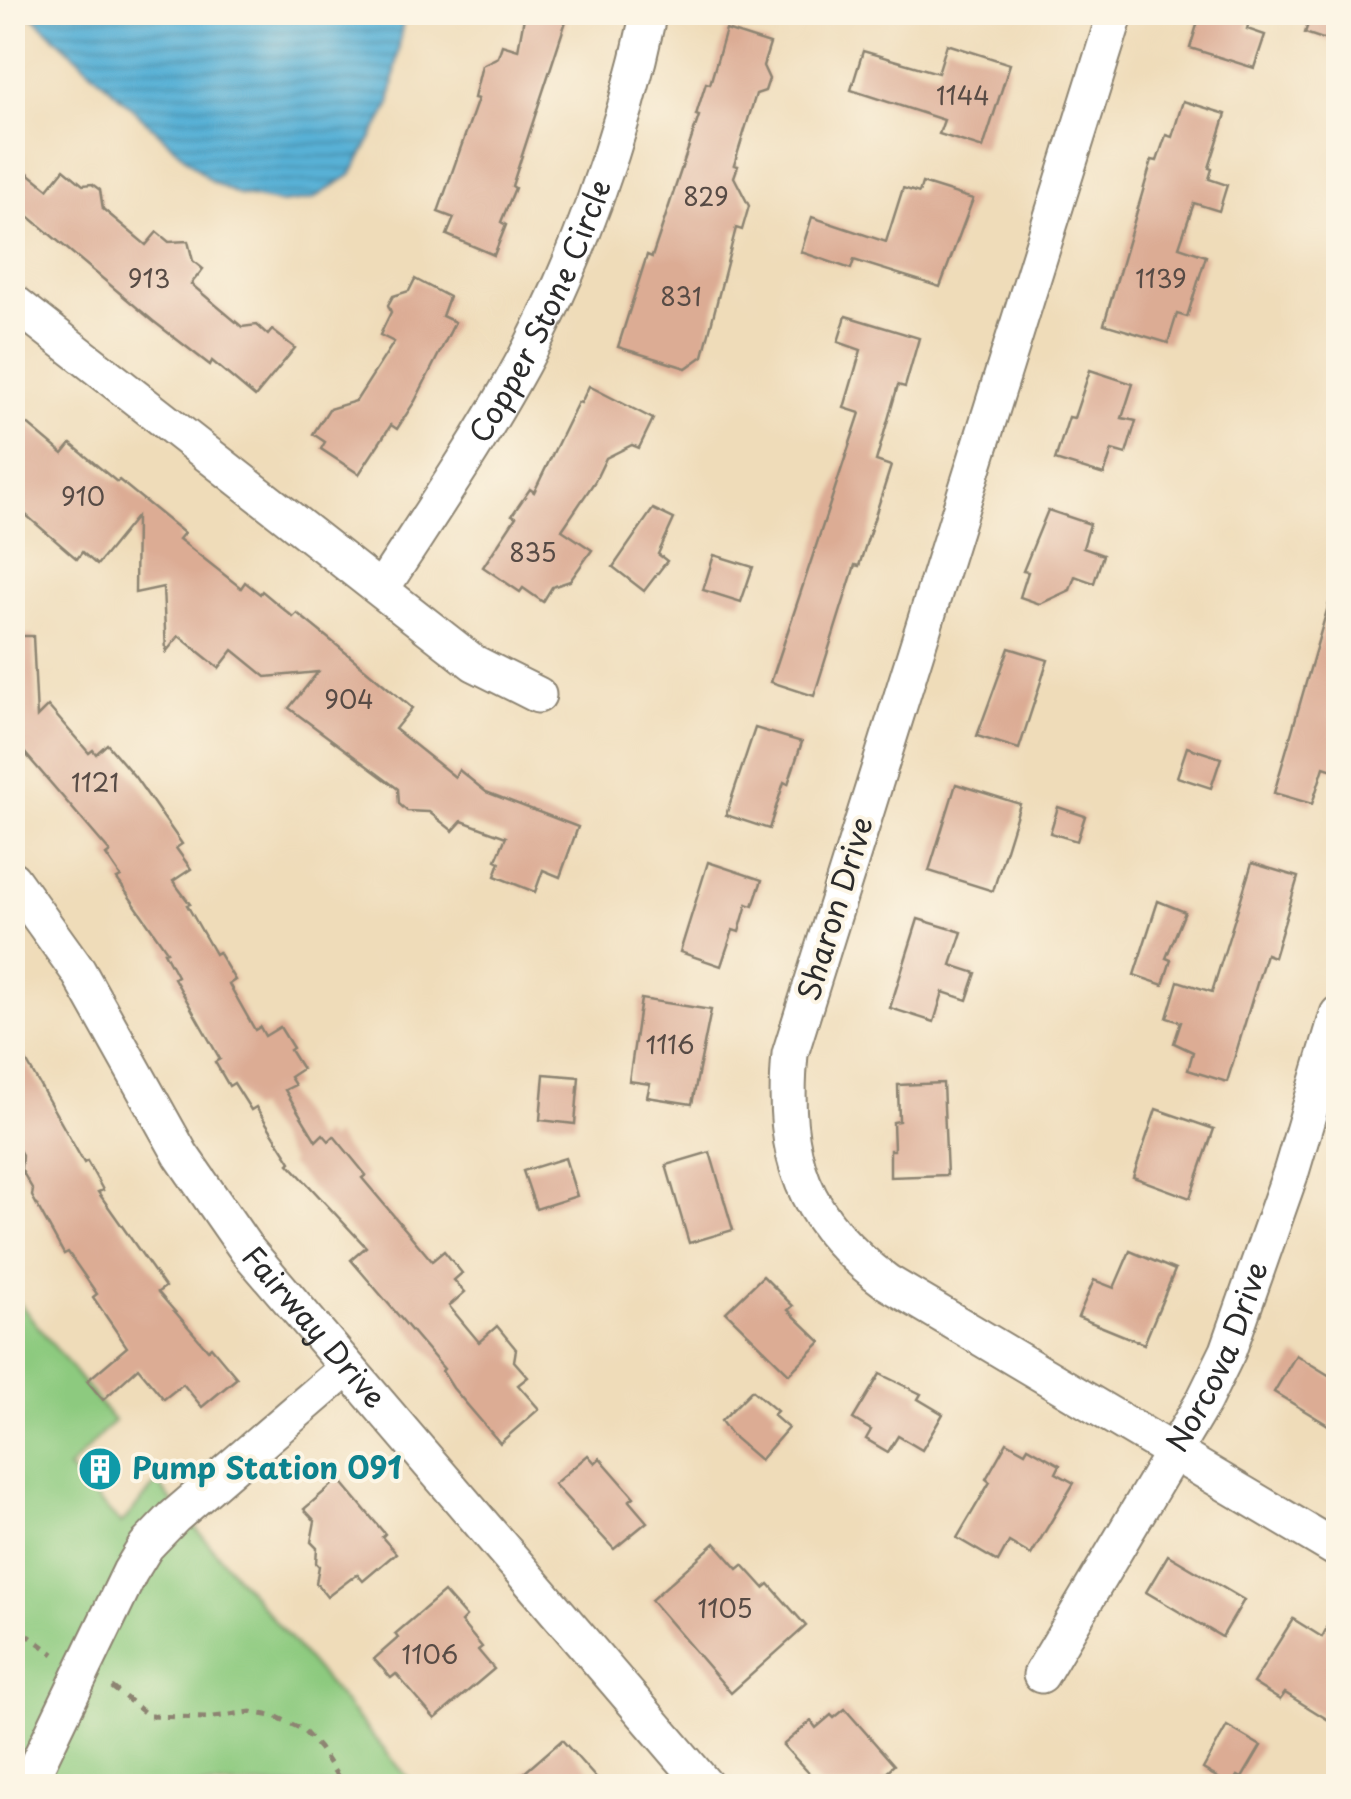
<svg xmlns="http://www.w3.org/2000/svg" width="1351" height="1799" font-family="'Playpen Sans',sans-serif">
<defs>
<pattern id="water-rules" width="6" height="5" patternUnits="userSpaceOnUse" patternTransform="scale(2.5)"><rect width="6" height="5" fill="#58b1d6"/><path d="M0 2.5h6" fill="none" stroke="#4990ae"/></pattern>
</defs>
<rect width="100%" height="100%" fill="#fcf5e5"/>
<filter id="ink" filterUnits="userSpaceOnUse"><feTurbulence type="fractalNoise" baseFrequency=".01" numOctaves="2"/><feDisplacementMap in="SourceGraphic" scale="20" xChannelSelector="R" yChannelSelector="G"/><feConvolveMatrix kernelMatrix="1 2 1 2 8 2 1 2 1" color-interpolation-filters="sRGB"/></filter>
<filter id="wash" filterUnits="userSpaceOnUse"><feTurbulence type="fractalNoise" baseFrequency=".0048" numOctaves="4" result="noise"/><feDisplacementMap in="SourceGraphic" scale="40" xChannelSelector="R" yChannelSelector="G"/><feGaussianBlur stdDeviation="2.25" result="paint"/><feColorMatrix in="noise" values="0 0 0 0 0 0 0 0 0 0 0 0 0 0 0 0 0 1.4 0 .05"/><feComposite in="paint" operator="in"/></filter>
<g filter="url(#wash)">
<rect width="100%" height="100%" fill="#efdcb9"/>
<path fill="#8dca7f" stroke="#5c7a55" stroke-width="2.5" d="M12,1294L114,1421L68,1469L121,1524L157,1483L415,1786H13Z"/>
<path fill="url(#water-rules)" stroke="#426e80" stroke-width="2.5" d="M29,13H404L390,105L351,175L313,199L281,203L239,195L212,182Z"/>
<g id="blocks">
<g fill="#dcac94">
<path d="M525,12H569L512,186L515,188L501,222L506,225L494,255L447,235L454,218L438,212L478,99L474,98L482,65L498,57L502,45L518,50Z"/>
<path d="M1201,12H1252L1247,29L1265,35L1254,68L1190,48Z"/>
<path d="M1312,12H1338V44L1305,33Z"/>
<path d="M726,30L770,44L763,66L769,79L765,91L756,94L734,165L738,166L734,177L749,206L742,230L736,228L703,356L686,368L618,347L647,255L652,257L699,116L696,115L706,83L710,84Z"/>
<path d="M947,44L1010,64L983,148L939,134L944,120L851,90L863,51L938,73Z"/>
<path d="M1183,101L1226,114L1209,168L1212,169L1209,179L1227,185L1219,211L1194,203L1179,247L1206,256L1187,317L1177,314L1168,343L1104,324L1152,160L1157,161L1166,135L1172,137Z"/>
<path d="M12,160L48,189L64,169L83,185L92,184L100,190L103,209L146,245L157,232L169,242L188,241L193,261L203,269L191,284L242,327L257,325L268,335L272,330L295,348L255,397L212,361L210,365L153,321L20,209H12Z"/>
<path d="M922,183L973,199L940,287L854,260L851,269L801,252L812,217L886,242L903,188L919,193Z"/>
<path d="M415,279L449,297L442,316L455,322L415,401L397,429L391,425L359,474L321,449L325,442L313,434L329,409L356,401L394,342L380,335L391,312L388,305L393,296L409,291Z"/>
<path d="M846,316L919,338L905,387L898,385L876,461L891,466L859,566L855,565L814,696L771,682L860,413L844,408L861,350L838,342Z"/>
<path d="M1090,370L1133,384L1122,418L1136,421L1126,454L1112,450L1104,475L1055,460L1069,417L1074,418Z"/>
<path d="M589,386L653,419L639,448L632,445L606,458L595,481L562,530L592,550L570,581L552,587L543,602L523,588L520,592L483,567L516,517L512,515L530,489L534,492L578,402L581,403Z"/>
<path d="M12,411L63,454L71,444L117,482L119,480L184,533L179,539L241,588L245,582L260,594L262,591L293,617L297,613L339,647L412,708L395,729L455,777L459,770L486,792L578,827L560,877L543,870L535,892L495,876L500,862L496,860L506,837L462,821L453,831L429,812L407,811L399,804L398,789L289,708L318,672L266,677L233,650L219,668L179,636L166,652L163,587L135,593L136,517L97,565L82,552L77,559L12,503Z"/>
<path d="M653,509L674,519L658,554L667,561L644,591L613,567Z"/>
<path d="M1048,510L1090,524L1083,548L1103,555L1094,583L1075,576L1070,590L1040,604L1020,597L1028,572L1023,571Z"/>
<path d="M714,555L753,567L741,602L703,590Z"/>
<path d="M1332,593L1338,594V753L1333,770L1324,767L1312,804L1274,793Z"/>
<path d="M12,636H33L37,717L48,706L89,753L93,750L96,754L107,744L135,777L182,844L176,848L191,869L173,881L190,904L187,905L215,954L218,952L235,980L229,984L255,1030L260,1027L265,1036L280,1027L293,1048L290,1050L302,1069L290,1077L295,1085L285,1090L316,1141L323,1134L329,1141L334,1136L366,1175L362,1178L432,1261L444,1251L462,1273L454,1280L465,1292L449,1306L479,1342L497,1326L516,1349L514,1361L528,1377L518,1385L539,1409L500,1443L453,1388L442,1371L444,1369L351,1260L366,1247L289,1164L291,1162L256,1107L251,1110L234,1083L229,1086L215,1062L220,1059L174,978L177,976L164,952L167,951L117,879L121,877L106,855L110,852L12,738Z"/>
<path d="M1009,648L1048,660L1019,749L977,736Z"/>
<path d="M755,728L802,742L788,784L784,782L769,829L726,815Z"/>
<path d="M1187,747L1221,758L1211,788L1177,777Z"/>
<path d="M956,784L1020,804L993,891L929,871Z"/>
<path d="M1058,807L1085,816L1077,841L1050,833Z"/>
<path d="M708,862L762,880L753,906L747,904L739,932L733,930L721,966L680,952Z"/>
<path d="M1252,863L1298,877L1274,957L1266,954L1227,1082L1188,1070L1193,1052L1174,1043L1181,1022L1167,1018L1178,981L1212,992Z"/>
<path d="M1158,901L1185,912L1166,958L1171,960L1163,985L1134,975Z"/>
<path d="M918,919L962,932L951,965L976,973L967,1000L943,992L934,1022L890,1008Z"/>
<path d="M641,999L711,1010L692,1104L647,1097L650,1084L629,1081Z"/>
<path d="M12,1036L84,1163L87,1161L103,1190L98,1192L165,1287L158,1292L208,1350L211,1347L237,1378L202,1407L183,1384L164,1399L138,1368L103,1400L87,1381L127,1347L93,1297L97,1294L68,1252L64,1254L32,1196L33,1190L21,1169L22,1155L12,1137Z"/>
<path d="M544,1074L579,1077L575,1124L540,1120Z"/>
<path d="M943,1083L947,1175L890,1177V1150H894L893,1122L899,1121L898,1085Z"/>
<path d="M1156,1109L1214,1129L1190,1198L1133,1177Z"/>
<path d="M710,1152L733,1230L689,1243L666,1165Z"/>
<path d="M565,1158L577,1196L536,1209L523,1171Z"/>
<path d="M1130,1251L1175,1270L1144,1344L1078,1317L1094,1280L1114,1288Z"/>
<path d="M763,1276L793,1306L788,1310L821,1342L789,1374L726,1312Z"/>
<path d="M1296,1355L1338,1381V1431L1274,1392Z"/>
<path d="M880,1374L921,1394L918,1399L943,1414L922,1450L898,1436L888,1452L866,1439L871,1430L853,1419Z"/>
<path d="M752,1390L777,1411L773,1415L788,1428L760,1460L732,1436L721,1421Z"/>
<path d="M1007,1442L1025,1452L1028,1447L1060,1465L1056,1473L1074,1483L1031,1555L1009,1542L998,1562L957,1538L990,1482L986,1479Z"/>
<path d="M588,1455L595,1463L600,1458L634,1497L629,1501L647,1522L614,1549L554,1484Z"/>
<path d="M339,1479L385,1534L382,1537L396,1553L363,1581L357,1574L327,1597L316,1583L319,1566L316,1563L317,1548L311,1542L315,1521L304,1509Z"/>
<path d="M715,1543L738,1569L743,1565L764,1588L769,1584L806,1626L731,1693L651,1600Z"/>
<path d="M1168,1555L1244,1600L1222,1637L1146,1592Z"/>
<path d="M444,1592L466,1617L461,1622L482,1647L478,1650L494,1669L435,1719L396,1674L391,1678L374,1659L398,1638L395,1634Z"/>
<path d="M1338,1607V1726L1285,1693L1280,1700L1253,1683L1293,1619L1322,1637Z"/>
<path d="M845,1709L894,1765L883,1775L893,1786H821L783,1745L811,1721L816,1728L831,1715L834,1718Z"/>
<path d="M1227,1726L1261,1746L1242,1778L1238,1776L1232,1786L1203,1769Z"/>
<path d="M562,1740L603,1786H509Z"/>
</g>
</g>
</g>
<g filter="url(#ink)">
<use href="#blocks" fill-opacity="0" stroke="#8d8472" stroke-width="2.5"/>
<g fill="none" stroke-linecap="round" stroke-linejoin="round">
<defs>
<g id="street">
<path d="M1116,12L790,1054C781,1157 802,1219 887,1282L1338,1550"/>
<path d="M12,301L474,663L538,695"/>
<path id="s1" d="M382,588C426,520 472,453 512,382C574,273 623,136 649,12"/>
<path id="s2" d="M12,879L78,971L181,1155L247,1250L706,1786"/>
<path id="s3" d="M1041,1675L1203,1402L1228,1351L1291,1172L1338,1014"/>
<path d="M27,1786L130,1572L146,1546L174,1517L347,1368"/>
</g>
</defs>
<use href="#street" stroke="#8d8472" stroke-width="39"/>
<g stroke="#8d8472" stroke-width="5" stroke-dasharray="8 8" stroke-linecap="butt">
<path d="M12,1624L54,1654"/>
<path d="M112,1687L149,1716L207,1718L251,1712L277,1717L302,1729L319,1748L344,1786"/>
</g>
<use href="#street" stroke="#fff" stroke-width="35"/>
</g>
</g>
<defs>
<symbol id="building-disc" viewBox="-11 -11 22 22"><circle r="9.5" fill="#0f9aa8" stroke="#fcf5e5"/><path d="M-4-6H4V6H1V3H-1V6H-4ZM-2.5-4.3h1.7v1.8h-1.7ZM.8-4.3h1.7v1.8H.8ZM-2.5-1h1.7V.8h-1.7ZM.8-1h1.7V.8H.8Z" fill="#fff"/></symbol>
</defs>
<g fill-rule="evenodd">
<use href="#building-disc" x="75" y="1444" width="50" height="50"/>
</g>
<g text-anchor="middle" stroke-width="8" stroke-linejoin="round" paint-order="stroke">
<g font-size="25" fill="#574b45">
<text x="963" y="105">1144</text>
<text x="706" y="206">829</text>
<text x="149" y="288">913</text>
<text x="1161" y="288">1139</text>
<text x="681" y="306">831</text>
<text x="83" y="506">910</text>
<text x="533" y="562">835</text>
<text x="349" y="709">904</text>
<text x="95" y="792">1121</text>
<text x="670" y="1054">1116</text>
<text x="725" y="1618">1105</text>
<text x="430" y="1664">1106</text>
</g>
<g font-size="30" fill="#2b2b2b" stroke="#fcf5e5">
<text dy="10" stroke="none"><textPath href="#s1" startOffset="320">Copper Stone Circle</textPath></text>
<text transform="translate(836 909) rotate(-73)" y="10">Sharon Drive</text>
<text dy="10" stroke="none"><textPath href="#s2" startOffset="542">Fairway Drive</textPath></text>
<text dy="10" stroke="none"><textPath href="#s3" startOffset="365">Norcova Drive</textPath></text>
</g>
<g font-size="30" font-weight="bold" fill="#0d838f" stroke="#fcf5e5" text-anchor="start">
<text x="132" y="1479">Pump Station 091</text>
</g>
</g>
<rect width="1351" height="1799" fill="none" stroke="#fcf5e5" stroke-width="50"/>
</svg>
